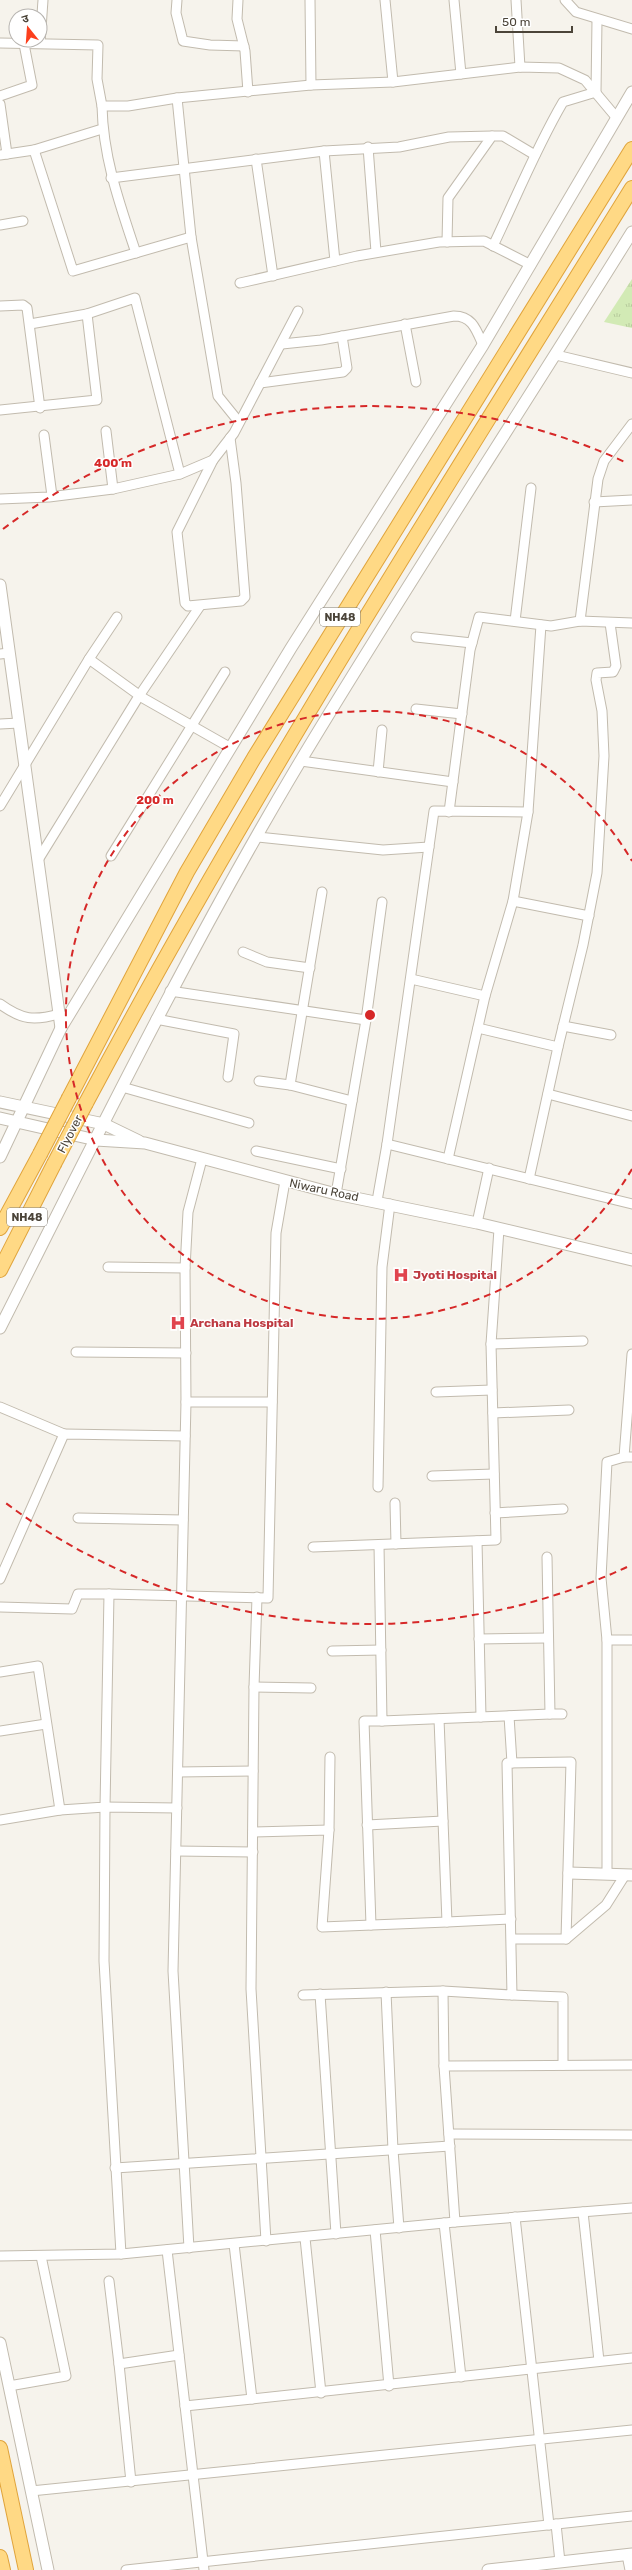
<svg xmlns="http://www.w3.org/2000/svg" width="632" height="2570" font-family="Rubik,'Noto Sans Devanagari',sans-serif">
<defs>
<pattern id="grass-tufts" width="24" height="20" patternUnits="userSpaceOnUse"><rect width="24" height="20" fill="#d2eab5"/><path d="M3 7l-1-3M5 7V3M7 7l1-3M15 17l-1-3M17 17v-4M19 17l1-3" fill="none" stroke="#b6ca9c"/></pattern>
</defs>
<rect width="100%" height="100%" fill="#f6f3ec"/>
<path fill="url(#grass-tufts)" d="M632,279V328L604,322Z"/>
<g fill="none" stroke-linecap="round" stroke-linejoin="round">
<defs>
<g id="minor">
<path d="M177,0L176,13L183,41L210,45L244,46"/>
<path d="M238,0L237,19L245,51L248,92"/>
<path d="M310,0L311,85"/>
<path d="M385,0L393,82"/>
<path d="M454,0L461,74"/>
<path d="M516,0L520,67"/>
<path d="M565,0L576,12L632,29"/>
<path d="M0,43L98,45L97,79L102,106H128L177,98L311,85L393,82L520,67L559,68L585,80L616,117"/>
<path d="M40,43L43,0"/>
<path d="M0,96L32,85L24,44"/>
<path d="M177,98L191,237"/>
<path d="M0,104L7,154"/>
<path d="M102,106C103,158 120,205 136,253"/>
<path d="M368,147L376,252"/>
<path d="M34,150L73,271L191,237L218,396L239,422"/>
<path d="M324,151L335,261"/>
<path d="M0,155L34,150L102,129"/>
<path d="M256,159L273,276"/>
<path d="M111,178L324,151L399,147L449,137L492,136"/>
<path d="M0,225L23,221"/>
<path d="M447,242L448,198L492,136H503L535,155"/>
<path d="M493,246C516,198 536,148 563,102L596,92L597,20"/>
<path d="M240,283L357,256L439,242L484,241L531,265"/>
<path d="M0,306L23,305L27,308L40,408"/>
<path d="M30,324L87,314L135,298L180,474"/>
<path d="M405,324L416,382"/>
<path d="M282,344L321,340L454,316C472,316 476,329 483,345"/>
<path d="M556,355L632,373"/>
<path d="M260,383L343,372L347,368L342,336"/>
<path d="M0,410L97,400L87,314"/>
<path d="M106,431L113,489"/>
<path d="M44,435L52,496"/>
<path d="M213,460L177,532L185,603L188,606L241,601L245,597L236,483L230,438"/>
<path d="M0,499L49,497L113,489L180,474L213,460L234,433L298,311"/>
<path d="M594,502L632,500"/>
<path d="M515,621L531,488"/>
<path d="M580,621L598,479L604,461L632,424"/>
<path d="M416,637L472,643"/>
<path d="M0,654L9,653"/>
<path d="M89,659L117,617"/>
<path d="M416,709L462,714"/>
<path d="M0,724L19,723"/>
<path d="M301,761L453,782"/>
<path d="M378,772L382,730"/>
<path d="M0,806L89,659L143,698L231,748"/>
<path d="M449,812L470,650L479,617L551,626L580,621L632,623"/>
<path d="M258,837L383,850L429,847"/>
<path d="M111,856L225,672"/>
<path d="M38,860L139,696L200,606"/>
<path d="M513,901L589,916"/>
<path d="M243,952L267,962L310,968"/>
<path d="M411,979L485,996"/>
<path d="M170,991L366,1020"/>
<path d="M0,1004C22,1020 34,1021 59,1014"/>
<path d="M156,1019L234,1034L228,1077"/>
<path d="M563,1026L611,1035"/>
<path d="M478,1028L558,1047L583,945L597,873L604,756L602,711L596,680L597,673L613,672L616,666L610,623"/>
<path d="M259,1081L290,1085L352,1101"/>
<path d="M290,1085L322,892"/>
<path d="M122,1087L249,1123"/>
<path d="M548,1094L632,1116"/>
<path d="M387,1144L434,811L528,812"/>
<path d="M256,1151L341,1169"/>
<path d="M448,1159L485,996L513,901L528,812L541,625"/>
<path d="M529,1179L558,1047"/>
<path d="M336,1194L366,1020L382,902"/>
<path d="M377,1201L387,1144L632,1204"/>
<path d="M477,1223L489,1168"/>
<path d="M108,1267L185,1268"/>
<path d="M491,1344L583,1341"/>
<path d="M76,1352L186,1353"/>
<path d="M632,1354L624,1457H632"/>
<path d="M436,1392L492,1390"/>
<path d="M186,1402H272"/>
<path d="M0,1407L64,1434"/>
<path d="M493,1413L569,1410"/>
<path d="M432,1476L494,1474"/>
<path d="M378,1487L382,1267L390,1204"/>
<path d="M395,1503L396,1544"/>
<path d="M495,1513L563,1509"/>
<path d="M78,1518L183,1520"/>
<path d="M477,1541L481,1717"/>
<path d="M379,1545L382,1721L550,1714L547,1557"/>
<path d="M313,1547L496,1540L491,1344L499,1229"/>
<path d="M0,1579L64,1434L185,1436"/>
<path d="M257,1597L254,1687L251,1989L266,2241"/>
<path d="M0,1607L72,1609L78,1594H109"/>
<path d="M479,1639L547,1638"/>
<path d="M607,1640H632"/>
<path d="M332,1651L381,1650"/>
<path d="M0,1672L38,1666L60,1810"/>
<path d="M254,1687L311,1688"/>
<path d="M550,1714H562"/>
<path d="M509,1716L512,1763"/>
<path d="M0,1731L46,1724"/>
<path d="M178,1772L253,1771"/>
<path d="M0,1820L60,1810L105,1807L109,1594L268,1598L276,1233L285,1181"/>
<path d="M367,1825L443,1821"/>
<path d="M329,1830L330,1757"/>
<path d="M253,1832L329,1830L322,1927L447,1922L439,1719"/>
<path d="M176,1851L253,1852"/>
<path d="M607,1874V1640L601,1578L607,1462L624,1457"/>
<path d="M447,1922L511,1919"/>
<path d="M371,1925L364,1721H382"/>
<path d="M566,1939L606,1905L625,1875"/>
<path d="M443,1991L444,2066"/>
<path d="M386,1992L393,2150L399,2228"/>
<path d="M320,1994L336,2234"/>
<path d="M303,1995L443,1991L512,1995L507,1763L571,1762L566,1939H512"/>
<path d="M512,1995L563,1997V2065"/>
<path d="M632,2065L444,2066L455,2222L632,2208"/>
<path d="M449,2134L632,2135"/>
<path d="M115,2168L450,2146"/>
<path d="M583,2212L599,2361"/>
<path d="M515,2217L549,2525"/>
<path d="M444,2223L461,2377"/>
<path d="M375,2230L389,2386"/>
<path d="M305,2238L321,2393"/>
<path d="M189,2248L173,1971L186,1402L185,1268L188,1212L202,1159"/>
<path d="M167,2250L204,2570"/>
<path d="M121,2254L104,1961L105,1807L177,1808"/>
<path d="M0,2256L121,2254L455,2222"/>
<path d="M109,2281L119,2364"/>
<path d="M9,2386L66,2376L41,2256"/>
<path d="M252,2399L632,2358"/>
<path d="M185,2406L252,2399L234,2244"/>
<path d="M131,2482L119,2364L179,2355"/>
<path d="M31,2491L632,2430"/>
<path d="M556,2524L560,2562"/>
<path d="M627,2555L630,2570"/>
<path d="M126,2570L632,2516"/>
</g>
<g id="tertiary">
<path d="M0,585L61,1028"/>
<path d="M0,1102L104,1124L139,1141"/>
<path d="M0,1118L96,1140L145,1143L336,1194L477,1223L632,1260"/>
<path d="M0,1157L61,1028L291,648L483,345L632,92"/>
<path d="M0,1328C97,1136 191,944 301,760C408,582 523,408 632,232"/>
<path d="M569,1873L632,1875"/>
<path d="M0,2343L48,2570"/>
<path d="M488,2570L632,2554"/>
</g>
<g id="trunk">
<path d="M69,1098L187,872L254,758L632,149"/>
<path d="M86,1103C253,789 445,490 632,188"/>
<path d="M0,1228L40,1154"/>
<path d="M0,1270L54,1164"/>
<path d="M0,2448L26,2570"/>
<path d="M0,2557L3,2570"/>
</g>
</defs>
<use href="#minor" stroke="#c2bbae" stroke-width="11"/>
<use href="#tertiary" stroke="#c2bbae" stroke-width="13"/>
<use href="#trunk" stroke="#e0a43c" stroke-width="16"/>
<use href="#minor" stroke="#fff" stroke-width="9"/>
<use href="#tertiary" stroke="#fff" stroke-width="11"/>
<use href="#trunk" stroke="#ffd985" stroke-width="14"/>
<defs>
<g id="trunk-bridge">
<path d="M40,1154L69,1098"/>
<path d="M54,1164L86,1103"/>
</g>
</defs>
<use href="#trunk-bridge" stroke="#e0a43c" stroke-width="16" stroke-linecap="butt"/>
<use href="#trunk-bridge" stroke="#ffd985" stroke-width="14"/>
</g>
<g fill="none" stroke="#d62828" stroke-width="2" stroke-dasharray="7 5">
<path d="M632 1169A304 304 0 1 1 632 861"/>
<path d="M627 1567A609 609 0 0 1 3 1501M3 529A609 609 0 0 1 627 463"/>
</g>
<defs>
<symbol id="hospital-bare" viewBox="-9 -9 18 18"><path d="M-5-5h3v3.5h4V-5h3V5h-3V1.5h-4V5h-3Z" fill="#e0444e" stroke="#fff" stroke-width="2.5" paint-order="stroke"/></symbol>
</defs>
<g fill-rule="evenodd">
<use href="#hospital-bare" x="390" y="1264" width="22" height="22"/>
<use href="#hospital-bare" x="167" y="1312" width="22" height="22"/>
</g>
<g text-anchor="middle" stroke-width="3" stroke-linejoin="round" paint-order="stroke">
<g fill="#fff" stroke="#817c74" stroke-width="1">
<rect x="320" y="608" width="40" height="18" rx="3"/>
<rect x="7" y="1208" width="40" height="18" rx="3"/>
</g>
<g font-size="11" font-weight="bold" fill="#4b4439">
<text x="340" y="621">NH48</text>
<text x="27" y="1221">NH48</text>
</g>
<g font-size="12" fill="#4b4439" stroke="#fff">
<text transform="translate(70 1134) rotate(-63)" y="4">Flyover</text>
<text transform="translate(324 1190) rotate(12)" y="4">Niwaru Road</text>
</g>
<g font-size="12" font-weight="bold" fill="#be3a42" stroke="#fff" text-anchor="start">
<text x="413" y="1279">Jyoti Hospital</text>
<text x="190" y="1327">Archana Hospital</text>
</g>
</g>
<circle cx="370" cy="1015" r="6" fill="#d62828" stroke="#fff" stroke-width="2"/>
<g font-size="12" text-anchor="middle" font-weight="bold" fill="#d62828" stroke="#fff" stroke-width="3" stroke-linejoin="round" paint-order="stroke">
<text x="113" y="467">400 m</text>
<text x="155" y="804">200 m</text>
</g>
<g transform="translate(28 28) rotate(343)"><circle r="19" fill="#ffffff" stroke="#b7b4b0"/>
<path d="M0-3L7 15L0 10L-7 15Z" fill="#fc3f1d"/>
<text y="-6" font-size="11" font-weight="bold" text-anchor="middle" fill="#4b4439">उ</text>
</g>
<path d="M496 26v6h76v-6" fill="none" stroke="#4b4439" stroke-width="2"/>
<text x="502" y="26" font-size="12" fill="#4b4439" stroke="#ffffff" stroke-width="3" paint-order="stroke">50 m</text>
</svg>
